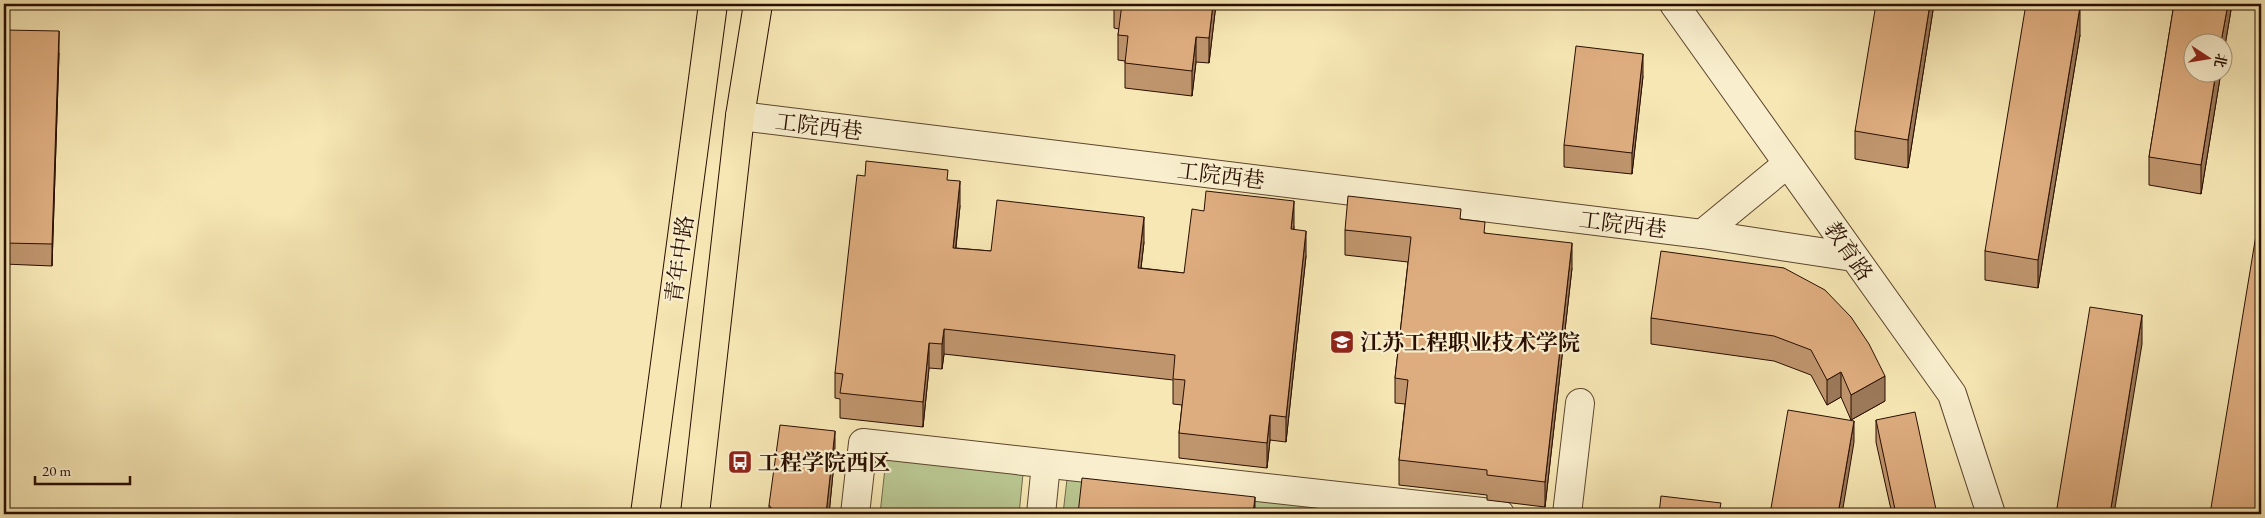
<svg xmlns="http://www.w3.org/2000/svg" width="2265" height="518" font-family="'EB Garamond','Noto Serif SC',serif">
<rect width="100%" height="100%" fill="#f6e7b4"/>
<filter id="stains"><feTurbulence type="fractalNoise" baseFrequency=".004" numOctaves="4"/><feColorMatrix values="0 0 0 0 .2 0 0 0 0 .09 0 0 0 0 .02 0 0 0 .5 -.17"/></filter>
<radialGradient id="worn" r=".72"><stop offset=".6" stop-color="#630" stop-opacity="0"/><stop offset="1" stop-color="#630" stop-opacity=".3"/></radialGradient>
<g fill="#b9c690" stroke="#716a48">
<path d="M886,459L1023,474L1019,514H880Z"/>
<path d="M1067,479L1366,512V514H1063Z"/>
</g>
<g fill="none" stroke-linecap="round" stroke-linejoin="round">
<defs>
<g id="minor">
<path d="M1674,4L1952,394L1991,514"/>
<path d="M740,116L1702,234L1853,257"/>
<path d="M1702,234L1787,164"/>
<path d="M855,514L863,443L1500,514"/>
<path d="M1041,514L1046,464"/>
<path d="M1567,514L1580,403"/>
</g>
<g id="major">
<path d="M645,514L713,4"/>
<path d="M695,514L740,116L758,4"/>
</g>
</defs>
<use href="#minor" stroke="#5c442d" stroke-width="30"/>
<use href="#major" stroke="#290e00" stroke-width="30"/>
<use href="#minor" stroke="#f9efce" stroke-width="28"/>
<use href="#major" stroke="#f6e7b4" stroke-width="28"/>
</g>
<g fill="#bf956d" stroke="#290e00">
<path d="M1114,4H1216L1209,63L1196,62L1192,96L1125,88V61L1118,60V35L1119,29L1114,28Z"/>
<path d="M1934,4L1908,168L1855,159V131Z"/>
<path d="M2071,4H2085V6Z"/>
<path d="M2174,4H2232L2222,63V42L2192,72H2221L2201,194L2149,185V157Z"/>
<path d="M4,30L59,53L52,266L4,264Z"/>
<path d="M2080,35L2038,288L1985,280V251Z"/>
<path d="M1643,76L1632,174L1564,167V145Z"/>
<path d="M948,180L960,206L956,248L991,251L1144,242L1141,268L1184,273L1294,226V229L1306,256L1286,442L1270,440L1267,468L1179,458V433L1182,405L1173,404V380L944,354L942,369L929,368L923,427L840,418V399L835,398V373Z"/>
<path d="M1461,219L1485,233L1572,268L1545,507L1487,500V495L1399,485V460L1405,404L1395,403V378L1408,262L1345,255V230Z"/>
<path d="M1784,268L1885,401L1851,420L1841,397L1827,405L1811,375L1774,361L1651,344V318Z"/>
<path d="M1876,420L1937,514H1892L1876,442Z"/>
<path d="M835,453L829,514H769V505Z"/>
</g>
<g fill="#9b7959" stroke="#290e00">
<path d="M1213,4H1216L1209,63V38Z"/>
<path d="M1930,4H1934L1908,168V140Z"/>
<path d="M2228,4H2232L2222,63V42H2221Z"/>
<path d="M2080,7V35L2038,288V260Z"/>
<path d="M59,31V53L52,266V244Z"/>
<path d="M1196,37V62L1192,96V71Z"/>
<path d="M1643,54V76L1632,174V153Z"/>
<path d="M2216,72H2221L2201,194V165Z"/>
<path d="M960,181V206L953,273V248Z"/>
<path d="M1294,201V226L1291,254V229Z"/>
<path d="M1144,217V242L1138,293V268Z"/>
<path d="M1306,231V256L1286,442V417Z"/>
<path d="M1572,243V268L1545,507V482Z"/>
<path d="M2142,315V344L2114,514H2110Z"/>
<path d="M944,329V354L942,369V344Z"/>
<path d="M929,343V368L923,427V402Z"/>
<path d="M1841,372V397L1827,405V380Z"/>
<path d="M1885,376V401L1851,420V395Z"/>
<path d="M1270,415V440L1267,468V443Z"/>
<path d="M1854,421V442L1842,514H1838Z"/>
<path d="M835,431V453L829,514H826Z"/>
<path d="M1255,497V514H1253Z"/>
</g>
<g fill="#dead7f" stroke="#290e00">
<path d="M1119,4H1213L1209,38L1196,37L1192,71L1125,63L1128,36L1118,35L1122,4Z"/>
<path d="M1876,4H1930L1908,140L1855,131Z"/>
<path d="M2026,4H2062L2080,7L2038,260L1985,251Z"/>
<path d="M2174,4H2228L2221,42H2192V72H2216L2201,165L2149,157Z"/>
<path d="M4,30L59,31L52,244L4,243Z"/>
<path d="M1576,46L1643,54L1632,153L1564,145Z"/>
<path d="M866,161L948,170L947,180L960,181L953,248L991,251L997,200L1144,217L1138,268L1184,273L1192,209L1204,211L1206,191L1294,201L1291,229L1306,231L1286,417L1270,415L1267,443L1179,433L1185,380L1173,379L1175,355L944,329L942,344L929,343L923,402L840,393L843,374L835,373L857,175L865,176Z"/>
<path d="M1348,196L1461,209L1460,219L1485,222L1484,233L1572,243L1545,482L1487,475V470L1399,460L1408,380L1395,378L1411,237L1345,230Z"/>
<path d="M2256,235L2261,236V514H2210Z"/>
<path d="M1661,251L1784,268L1825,290L1851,317L1869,344L1885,376L1851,395L1841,372L1827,380L1811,350L1774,336L1651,318Z"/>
<path d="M2090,307L2142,315L2110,514H2056Z"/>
<path d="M1788,410L1854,421L1838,514H1770Z"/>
<path d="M1915,412L1937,514H1896L1876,420Z"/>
<path d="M780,425L835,431L826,514H776L769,505Z"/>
<path d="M1082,478L1255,497L1253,514H1078Z"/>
<path d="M1661,496L1721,503L1719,514H1659Z"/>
</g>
<defs>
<symbol id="university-square" viewBox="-11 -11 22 22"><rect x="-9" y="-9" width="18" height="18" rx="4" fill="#8f2418" stroke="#f9efce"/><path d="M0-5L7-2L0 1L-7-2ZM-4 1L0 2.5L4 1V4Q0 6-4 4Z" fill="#fff"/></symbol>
<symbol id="bus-square" viewBox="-11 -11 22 22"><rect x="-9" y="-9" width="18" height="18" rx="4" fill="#8f2418" stroke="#f9efce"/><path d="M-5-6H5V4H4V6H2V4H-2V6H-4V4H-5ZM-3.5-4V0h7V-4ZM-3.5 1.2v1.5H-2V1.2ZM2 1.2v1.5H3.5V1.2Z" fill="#fff"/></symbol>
</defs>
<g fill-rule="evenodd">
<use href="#university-square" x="1328" y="328" width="28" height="28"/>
<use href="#bus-square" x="726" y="448" width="28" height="28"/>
</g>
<g text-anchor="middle" stroke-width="4.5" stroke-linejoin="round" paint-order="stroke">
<g font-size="22" fill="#290e00" stroke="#f9efce">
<text transform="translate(819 126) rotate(7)" y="8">工院西巷</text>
<text transform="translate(1221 175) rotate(7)" y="8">工院西巷</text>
<text transform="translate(1623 224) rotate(7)" y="8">工院西巷</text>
<text transform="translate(1849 251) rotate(55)" y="8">教育路</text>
<text transform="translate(679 259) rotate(-82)" y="8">青年中路</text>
</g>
<g font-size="22" font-weight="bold" fill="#290e00" stroke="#f9efce" text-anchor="start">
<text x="1360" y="350">江苏工程职业技术学院</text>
<text x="758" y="470">工程学院西区</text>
</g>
</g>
<rect width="2265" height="518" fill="none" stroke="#f6e7b4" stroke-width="20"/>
<rect x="5" y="5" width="2255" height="508" fill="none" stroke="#290e00" stroke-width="2.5"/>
<rect x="10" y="10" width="2245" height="498" fill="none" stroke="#290e00"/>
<g transform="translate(2208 58) rotate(102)"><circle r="24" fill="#f9efce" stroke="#a6957c"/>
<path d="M0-4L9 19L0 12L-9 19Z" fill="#8f2418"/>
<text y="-8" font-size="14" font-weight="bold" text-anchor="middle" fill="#290e00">北</text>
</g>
<path d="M35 476v8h95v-8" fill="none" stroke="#290e00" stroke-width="2.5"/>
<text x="42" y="476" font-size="15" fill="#290e00" stroke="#f9efce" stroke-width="4" paint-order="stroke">20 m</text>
<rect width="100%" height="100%" filter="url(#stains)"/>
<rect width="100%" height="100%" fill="url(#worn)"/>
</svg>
